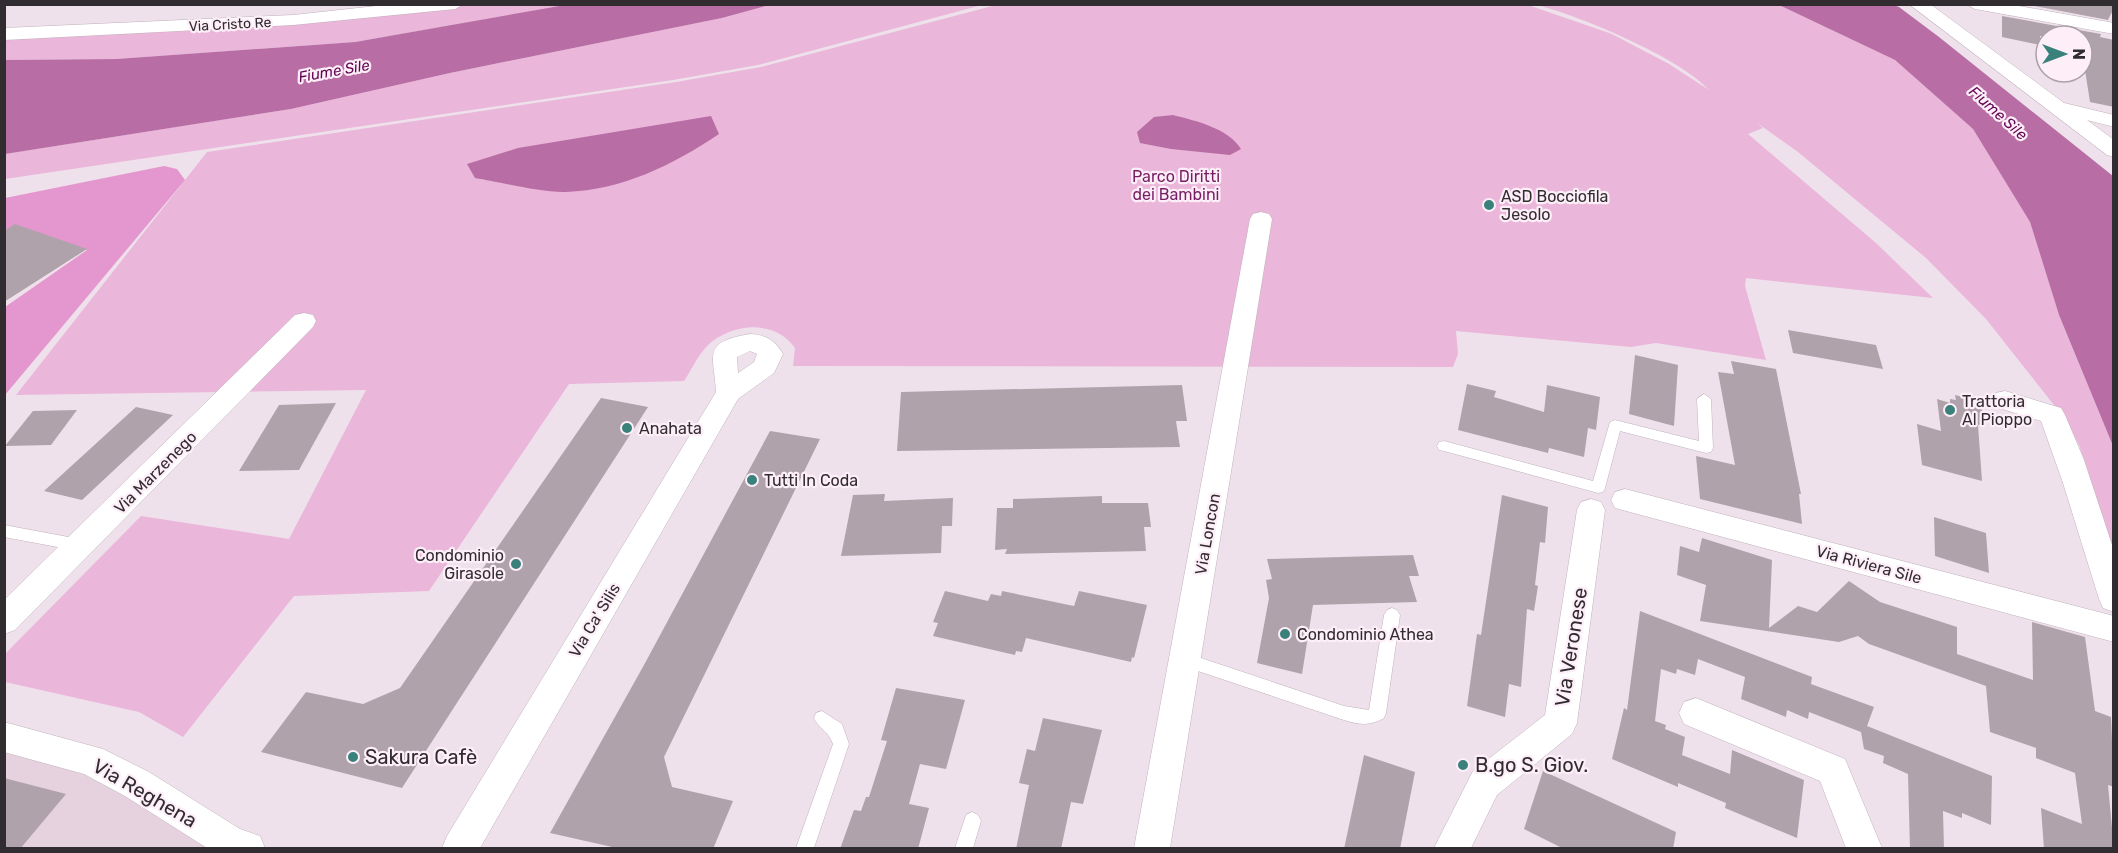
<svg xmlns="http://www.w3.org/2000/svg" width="2118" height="853" font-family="Rubik,sans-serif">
<rect width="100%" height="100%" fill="#efe1eb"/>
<path fill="#e6d2df" d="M4,737L91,760L233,845L247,848H5Z"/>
<g fill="#eab6da">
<path d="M455,5H571L355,42L116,59L5,60L4,34L146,28Z"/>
<path d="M769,5H982L758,65L673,80L5,179L4,154L291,109L450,73L722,18Z"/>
<path d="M996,5H1528L1612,34L1669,64L1709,90C1680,58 1581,16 1537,5H1779L1895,60L1973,129L2030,222L2059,315L2113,446V571L2101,535L2087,469L2079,445L2065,419L1986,319L1926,258L1798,152L1756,122L1763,128L1748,134L1876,243L1933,298L1746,278L1745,286L1766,360L1656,343L1631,347L1456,331L1458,354L1453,367L793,366L795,348C775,319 732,323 708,345C698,355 692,369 684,381L569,384L429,591L294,596L183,737L139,712L5,682V654L141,516L289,539L366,390L16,395L207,152L676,82L761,67Z"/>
</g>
<path fill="#e497ce" d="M164,166L177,169L185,180L5,395V307L87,250L15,225L5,231V198Z"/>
<g fill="#b86ea4">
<path d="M571,4L769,5L722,18L450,73L291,109L5,154V60L116,59L355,42Z"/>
<path d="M1891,4L1899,7L1939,37L2113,176V446L2059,315L2030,222L1973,129L1895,60L1779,5Z"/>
<path d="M1173,115C1196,121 1228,128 1241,149L1230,155L1171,149L1140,143L1137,132L1154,117Z"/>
<path d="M711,116L719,134C673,165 622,190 566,192C542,193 500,182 475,178L467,164L518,148Z"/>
</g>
<g fill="#b0a2ab">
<path d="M2024,4H2114V8L2108,20Z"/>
<path d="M2002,16L2101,34L2100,37L2114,40V107L2090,102L2085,70L2082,75V36H2040V45L2002,37Z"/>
<path d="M15,224L87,249L4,302V231Z"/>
<path d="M1788,330L1876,345L1883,369L1793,353Z"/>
<path d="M1635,355L1678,365L1674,426L1629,414Z"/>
<path d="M1731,361L1776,369L1801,494H1799L1802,524L1700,499L1696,456L1735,465L1718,372L1734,374Z"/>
<path d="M1467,384L1496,391L1494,397L1544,412L1547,385L1600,397L1596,430L1588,428L1584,457L1549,448L1548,453L1458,430Z"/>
<path d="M1182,385L1187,421H1176L1180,447L897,451L901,392Z"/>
<path d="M1955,395L1981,402L1984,424L1978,425L1982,481L1922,465L1917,424L1941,431L1937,399L1950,403V399L1956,400Z"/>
<path d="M601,398L648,407L402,788L261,752L306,692L363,704L400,688Z"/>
<path d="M336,403L299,470L239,471L279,405Z"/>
<path d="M136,407L173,415L82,500L44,491Z"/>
<path d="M77,410L51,445L5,446L33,411Z"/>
<path d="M770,431L820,439L664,757L672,787L733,801L713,849H621L550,833L644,665Z"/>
<path d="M885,494L884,501L953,498L952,526H942L941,553L841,556L853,495Z"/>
<path d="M1502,495L1548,507L1545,543L1540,542L1535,585L1538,586L1534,611L1527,609L1521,687L1509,684L1505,717L1467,706L1477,634L1481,635Z"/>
<path d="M1102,496V503H1148L1151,527H1144L1146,551L1005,554L1007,549L995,550L997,508H1013V499Z"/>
<path d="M1934,517L1986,533L1989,573L1935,556Z"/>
<path d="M1702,538L1772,560L1769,628L1798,606L1817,612L1849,581L1880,602L1957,627V654L2033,680L2032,622L2085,637L2095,711L2111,717L2114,787L2108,785L2114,849H2044L2041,808L2082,824L2075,773L2036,758V748L1990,732L1986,686L1869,644L1858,636L1839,642L1700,621L1706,585L1677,575L1680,546L1699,552Z"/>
<path d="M1413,555L1419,576H1409L1417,602L1313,605L1302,674L1257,663L1269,598L1266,580L1272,579L1267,559Z"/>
<path d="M945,591L988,601L991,594L1001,596L1002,591L1074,606L1079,591L1147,605L1134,658L1132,657L1131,662L1026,638L1022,652L1016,651L1015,655L933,636L938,623L933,622Z"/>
<path d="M1640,611L1812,677L1811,684L1874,707L1867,726L1992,776L1991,825L1962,813V818L1943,811L1944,849H1910L1908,774L1883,763L1884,756L1864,749L1861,732L1809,712L1808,719L1787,710L1786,717L1741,699L1745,677L1698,659L1695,675L1677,669L1676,674L1661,669L1655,721L1666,725L1665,729L1685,737L1682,755L1730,774L1732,750L1804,780L1797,838L1725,808L1726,803L1678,783V787L1612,759L1624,708L1627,710Z"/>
<path d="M896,688L965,700L946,769L920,764L909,804L929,808L918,849H840L854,810L861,811L866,797H869L887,741L881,740Z"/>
<path d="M1043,718L1102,730L1083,804L1071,802L1061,849H1016L1029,785L1019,783L1027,749L1035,751Z"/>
<path d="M1364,755L1415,772L1400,849H1344Z"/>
<path d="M1543,771L1676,832L1673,849H1564L1524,829Z"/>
<path d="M4,778L66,794L20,849H4Z"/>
</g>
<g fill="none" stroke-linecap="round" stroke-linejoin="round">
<defs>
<g id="service">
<path d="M1704,394L1711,399L1713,448L1711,452L1706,453L1620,431L1605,488L1603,492L1598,493L1444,451L1439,450L1437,446L1439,442L1444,441L1593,481L1610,422L1615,420L1699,441L1697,399Z"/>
<path d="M4,525L79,539L84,541L86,545L84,549L79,551L4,537Z"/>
<path d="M1392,608L1397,610L1400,615L1386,713L1384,718C1370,726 1359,725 1344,720L1180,665L1178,660L1180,655L1186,653L1344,706L1369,710L1384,615L1387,610Z"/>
<path d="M822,711L842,724L849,744L814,848H796L833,744C828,730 819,729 814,718L816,713Z"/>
<path d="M972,812L978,815L981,821L973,848H955L966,815Z"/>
</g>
<g id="minor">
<path d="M395,4H464L455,9L293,25L4,40V28L293,15Z"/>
<path d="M1909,4H1930L2064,103L2114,115V127L2087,120L2114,140V157L2107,155Z"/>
<path d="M1966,4H2008L2114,23V34L1975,9Z"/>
<path d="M1261,212L1269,214L1272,219L1170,848H1134L1250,219L1253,214Z"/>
<path d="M304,313L313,315L316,321L313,327L15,630L4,634V600L295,315Z"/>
<path d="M750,334C766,335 775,340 783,354L774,373L738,399L480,848H442L447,836L716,392C714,355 701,342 750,334ZM750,351L757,354L754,362L738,373L737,357Z"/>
<path d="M2005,391L2061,408L2065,415L2084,460L2114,551V612L2103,608L2099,599L2063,483L2041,421L1996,407L1992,400L1996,393Z"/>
<path d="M1625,489L2114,616V642L1615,508L1611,500L1615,492Z"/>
<path d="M1591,499L1601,502L1605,510L1577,723L1572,734L1497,795L1471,848H1434L1473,771L1545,715L1577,510L1581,502Z"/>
<path d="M1696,698L1845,759L1882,848H1846L1820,781L1684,724L1679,713L1684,702Z"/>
<path d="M4,722L103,749L149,772L240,829L260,836L265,848H207L125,796L84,774L4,752Z"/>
</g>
</defs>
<use href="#service" stroke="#c1b3bc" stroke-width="1"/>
<use href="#minor" stroke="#c1b3bc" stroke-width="1"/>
<use href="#service" fill="#fff" fill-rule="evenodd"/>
<use href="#minor" fill="#fff" fill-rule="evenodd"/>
</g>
<g fill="#39817a" stroke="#fdeef8" stroke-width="2">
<circle cx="1489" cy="205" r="6"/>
<circle cx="1950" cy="410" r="6"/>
<circle cx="627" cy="428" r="6"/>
<circle cx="752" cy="480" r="6"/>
<circle cx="516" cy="564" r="6"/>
<circle cx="1285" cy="634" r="6"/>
<circle cx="353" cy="757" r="6"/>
<circle cx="1463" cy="765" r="6"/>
</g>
<g text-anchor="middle" stroke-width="4.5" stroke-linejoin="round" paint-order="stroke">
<g font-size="14" fill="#312c30" stroke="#fdeef8">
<text transform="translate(230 24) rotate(-3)" y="5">Via Cristo Re</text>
</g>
<g font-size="15" font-style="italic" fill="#630452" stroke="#fdeef8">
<text transform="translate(334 71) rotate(-10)" y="5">Fiume Sile</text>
<text transform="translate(1998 113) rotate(42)" y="5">Fiume Sile</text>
</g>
<g font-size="16" fill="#761e64" stroke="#fdeef8">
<text x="1176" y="182">Parco Diritti<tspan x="1176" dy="18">dei Bambini</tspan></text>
</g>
<g font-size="16" fill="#312c30" stroke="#fdeef8" text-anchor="start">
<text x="1501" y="202">ASD Bocciofila<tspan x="1501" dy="18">Jesolo</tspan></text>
<text x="1962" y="407">Trattoria<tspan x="1962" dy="18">Al Pioppo</tspan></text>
<text x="639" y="434">Anahata</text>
<text x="764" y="486">Tutti In Coda</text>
<text x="504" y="561" text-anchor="end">Condominio<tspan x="504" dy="18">Girasole</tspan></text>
<text x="1297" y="640">Condominio Athea</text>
</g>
<g font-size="16" fill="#312c30" stroke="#fdeef8">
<text transform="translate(155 472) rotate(-45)" y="6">Via Marzenego</text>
<text transform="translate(1207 534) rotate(-80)" y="6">Via Loncon</text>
<text transform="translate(1869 564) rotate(15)" y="6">Via Riviera Sile</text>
<text transform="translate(594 620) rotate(-59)" y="6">Via Ca' Silis</text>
</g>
<g font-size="20" fill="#312c30" stroke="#fdeef8">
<text transform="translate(1571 647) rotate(-81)" y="7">Via Veronese</text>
<text transform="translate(145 793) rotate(30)" y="7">Via Reghena</text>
</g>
<g font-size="20" fill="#312c30" stroke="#fdeef8" text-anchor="start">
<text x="365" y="764">Sakura Cafè</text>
<text x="1475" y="772">B.go S. Giov.</text>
</g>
</g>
<rect width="2118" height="853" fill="none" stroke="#312c30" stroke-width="12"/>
<g transform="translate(2064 54) rotate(90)"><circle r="28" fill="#fdeef8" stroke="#aba0a8" stroke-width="1.5"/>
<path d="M0-4.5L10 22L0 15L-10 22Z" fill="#39817a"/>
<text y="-9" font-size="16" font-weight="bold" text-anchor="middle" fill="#312c30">N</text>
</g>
</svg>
